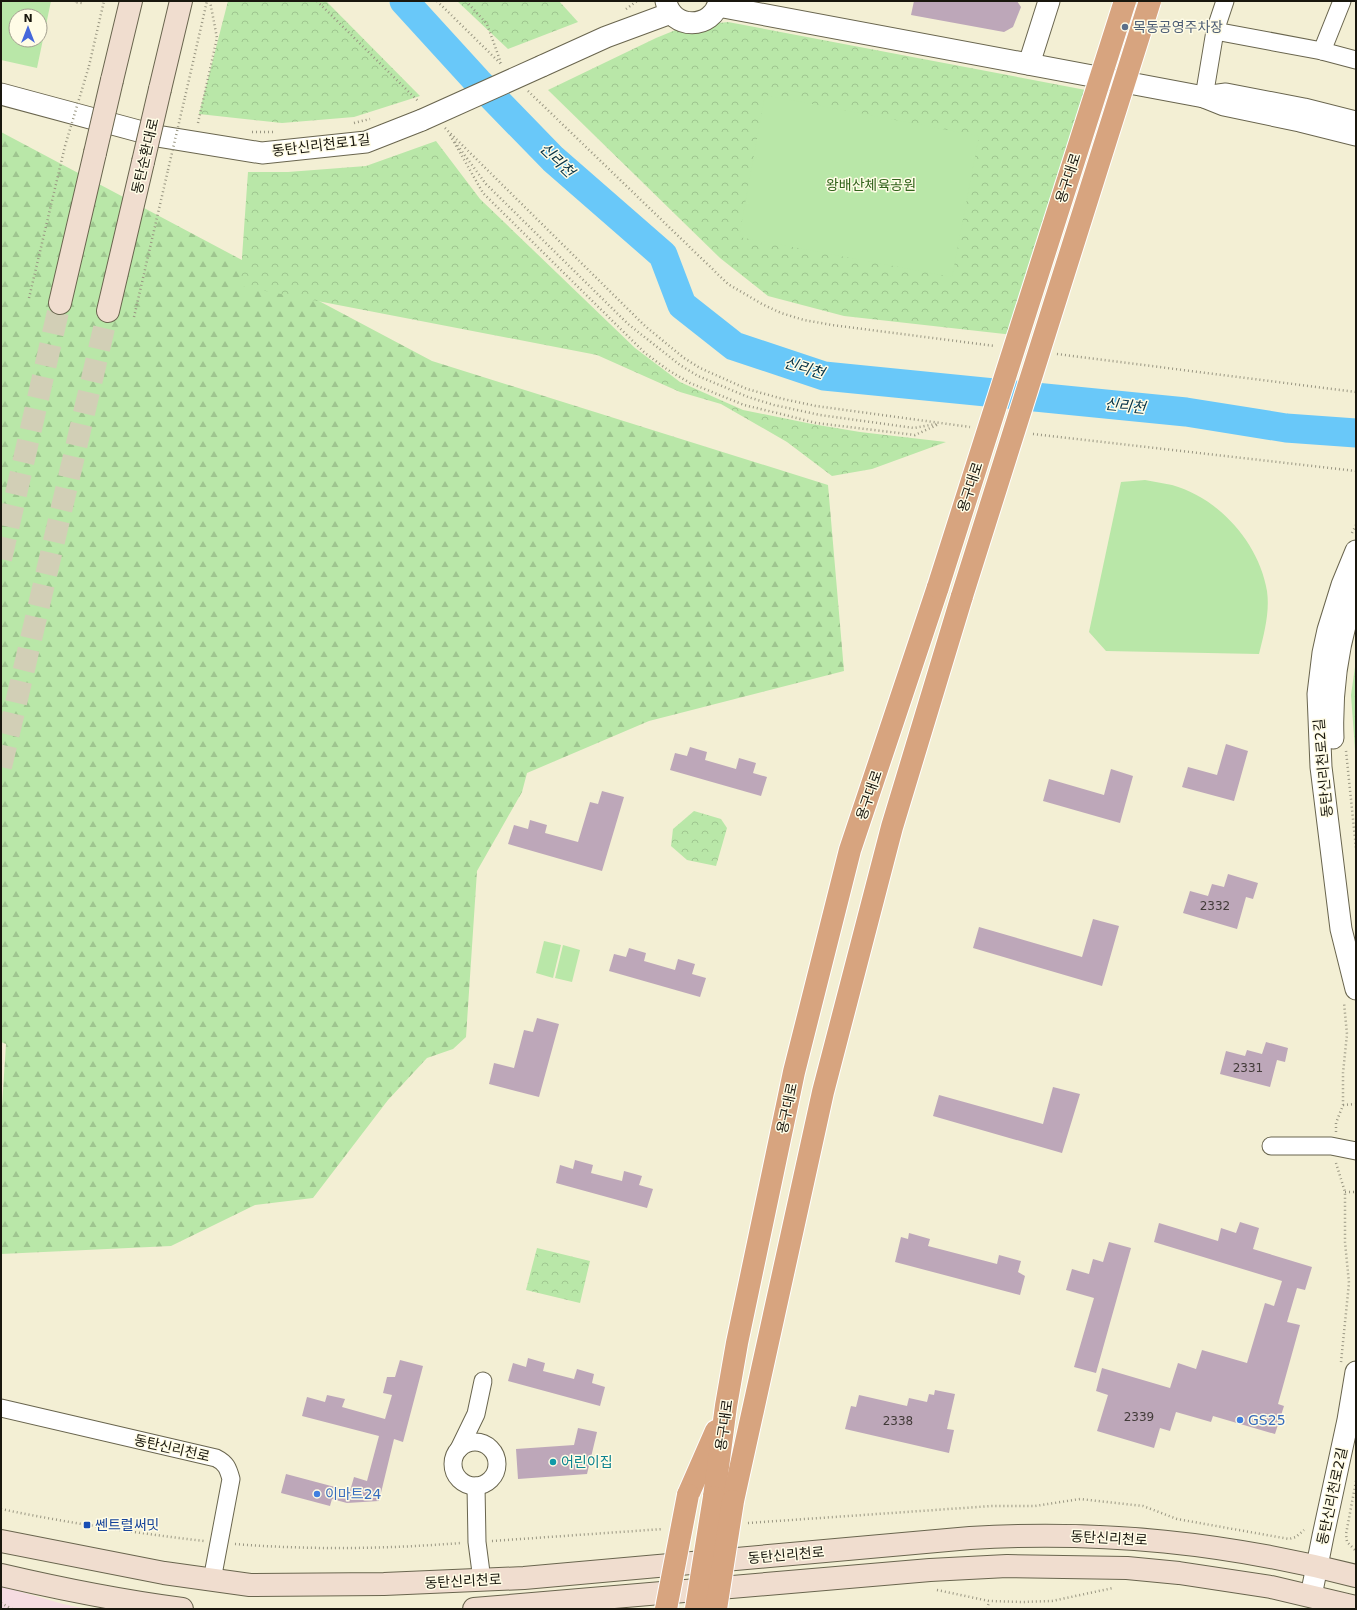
<svg xmlns="http://www.w3.org/2000/svg" width="1357" height="1610" font-family="'DejaVu Sans','Noto Sans KR',sans-serif">
<defs>
<pattern id="forest-firs" width="22" height="20" patternUnits="userSpaceOnUse"><rect width="22" height="20" fill="#b9e7a8"/><path d="M5 1l3.5 6h-7zM16 11l3.5 6h-7z" fill="#9ec58f"/></pattern>
<pattern id="park-crowns" width="20" height="18" patternUnits="userSpaceOnUse"><rect width="20" height="18" fill="#b9e7a8"/><path d="M2 6a3 3 0 1 1 6 0M12 15a3 3 0 1 1 6 0" fill="none" stroke="#9ec58f"/></pattern>
</defs>
<rect width="100%" height="100%" fill="#f3efd4"/>
<path fill="#f6dce1" d="M1,1586L63,1604L86,1609H1Z"/>
<g fill="url(#forest-firs)">
<path d="M1,132L432,361L828,485L844,671L649,721L527,773L522,792L477,871L466,1037L453,1049L427,1058L388,1100L313,1198L255,1205L171,1246L1,1254V1121L6,1044L1,1042Z"/>
<path d="M1356,660V763L1351,695Z"/>
</g>
<g fill="url(#park-crowns)">
<path d="M228,1H326L420,96L354,117L282,123L199,114Z"/>
<path d="M457,1H559L578,22L508,49Z"/>
<path d="M728,22L1091,91L1022,336L844,316L768,296L720,258L548,90L656,38L683,27Z"/>
<path d="M436,141L480,199L635,348L680,382L743,410L812,424L860,432L946,442L872,469L832,476L787,442L721,404L680,392L597,355L240,286L248,172H288L366,166Z"/>
<path d="M694,811L721,819L727,828L716,866L687,860L671,846L673,829Z"/>
<path d="M537,1248L590,1261L580,1303L526,1290Z"/>
</g>
<g fill="#b9e7a8" fill-rule="evenodd">
<path d="M1,1H51L37,68L1,60ZM16,16H40V40H16Z"/>
<path d="M765,95L979,136L952,277L739,237Z"/>
<path d="M1145,480C1154,482 1163,483 1172,485C1219,498 1259,543 1267,591C1270,612 1264,634 1259,654L1106,651L1089,632L1121,482Z"/>
<path d="M544,941L561,945L553,978L536,973Z"/>
<path d="M563,945L580,950L572,982L555,978Z"/>
</g>
<g fill="none" stroke-linecap="round" stroke-linejoin="round">
<path stroke="#69c8f9" stroke-width="29" d="M404,1L478,82L553,159L663,255L682,305L734,346L824,376L1186,412L1286,428L1356,433"/>
</g>
<g fill="#bda7b9">
<path d="M914,1H1017L1021,7L1013,27L1004,32L911,15Z"/>
<path d="M1226,744L1248,751L1234,801L1182,787L1188,767L1217,775Z"/>
<path d="M690,747L707,752L705,760L736,769L739,758L756,763L753,773L767,777L761,796L670,770L675,753L687,756Z"/>
<path d="M1111,769L1133,776L1120,823L1043,801L1049,779L1104,795Z"/>
<path d="M602,791L624,797L602,871L508,844L514,825L528,829L530,820L547,825L545,833L578,842L590,802L598,804Z"/>
<path d="M1228,874L1258,883L1253,899L1246,897L1237,929L1183,913L1190,891L1208,896L1212,884L1224,887Z"/>
<path d="M1093,919L1119,926L1102,986L973,948L979,927L1082,957Z"/>
<path d="M629,948L646,953L644,961L675,970L678,959L695,964L692,974L706,978L700,997L609,971L614,954L626,957Z"/>
<path d="M537,1018L559,1024L539,1097L489,1084L494,1063L514,1068L524,1030L533,1032Z"/>
<path d="M1266,1042L1288,1048L1285,1062L1277,1060L1270,1087L1220,1074L1226,1051L1245,1056L1247,1050L1262,1054Z"/>
<path d="M1053,1087L1080,1094L1062,1153L933,1116L939,1095L1043,1124Z"/>
<path d="M575,1160L593,1165L591,1173L622,1181L624,1171L642,1176L639,1185L653,1189L647,1208L556,1183L560,1165L573,1169Z"/>
<path d="M1240,1222L1259,1228L1253,1249L1312,1267L1305,1290L1297,1288L1287,1322L1300,1325L1278,1404L1284,1406L1275,1434L1213,1416L1211,1422L1176,1412L1170,1431L1160,1428L1154,1448L1097,1431L1108,1395L1096,1391L1102,1368L1170,1388L1178,1363L1196,1369L1202,1350L1247,1363L1265,1303L1274,1306L1282,1281L1154,1242L1159,1223L1218,1241L1221,1228L1236,1233Z"/>
<path d="M909,1233L930,1239L928,1246L997,1264L999,1255L1021,1261L1018,1272L1025,1276L1020,1295L895,1262L901,1237L908,1239Z"/>
<path d="M1109,1242L1131,1248L1096,1373L1074,1367L1094,1298L1066,1290L1072,1269L1089,1274L1093,1259L1103,1262Z"/>
<path d="M528,1358L545,1363L543,1371L574,1379L577,1369L594,1374L592,1383L605,1387L600,1406L508,1381L513,1363L526,1367Z"/>
<path d="M400,1360L423,1366L403,1442L394,1439L379,1501L347,1503L332,1499L330,1506L281,1493L286,1474L350,1491L354,1477L367,1481L379,1436L302,1416L307,1397L325,1402L327,1395L345,1399L342,1407L385,1419L392,1395L383,1393L387,1377H395Z"/>
<path d="M935,1390L955,1394L947,1429L954,1430L949,1453L845,1429L851,1406L856,1407L859,1395L907,1406L909,1398L927,1402L929,1394L934,1395Z"/>
<path d="M578,1428L597,1432L587,1474L518,1479L516,1449L574,1445Z"/>
</g>
<g fill="none" stroke-linecap="round" stroke-linejoin="round">
<g stroke="#d2cfb6" stroke-width="22" stroke-dasharray="22 11" stroke-linecap="butt">
<path d="M1,559L60,303"/>
<path d="M1,767L108,311"/>
</g>
<defs>
<g id="minor">
<path d="M1215,31L1322,51L1356,60"/>
<path d="M1322,51L1342,1"/>
<path d="M1204,97L1215,31L1225,1"/>
<path d="M1271,1146H1331L1356,1151"/>
<path d="M1,1408L216,1458C226,1463 228,1468 231,1479L212,1580"/>
<circle cx="475" cy="1464" r="22"/>
<path d="M459,1449L476,1414L483,1381"/>
<path d="M476,1486L477,1542L482,1580"/>
</g>
<g id="tertiary">
<path d="M666,1C671,30 713,30 719,1"/>
<path d="M718,6L1204,97"/>
<path d="M1029,64L1049,1"/>
<path d="M542,66L606,37L671,13"/>
<path d="M1,94L157,136L262,153L366,142L422,120"/>
<path d="M1356,122L1304,109L1226,94L1204,97L1224,105L1300,121L1356,135"/>
<path d="M1356,551L1342,585L1328,630L1323,653L1318,694L1321,767L1341,929L1356,989"/>
<path d="M1333,738C1331,687 1339,637 1356,589"/>
<path d="M1311,1596L1323,1536L1348,1420L1356,1372"/>
</g>
<g id="secondary">
<path d="M112,80L131,1"/>
<path d="M160,89L181,1"/>
<path d="M60,303L95,153"/>
<path d="M108,311L143,162"/>
<path d="M1,1541L164,1573L250,1585L384,1584L524,1578L970,1538C1103,1530 1227,1543 1356,1576"/>
<path d="M1,1575C61,1589 121,1601 182,1609"/>
<path d="M474,1609L930,1570L1007,1566L1127,1568L1179,1573L1271,1587L1356,1607"/>
</g>
<g id="trunk">
<path d="M688,1495L716,1431"/>
<path d="M714,1497L726,1406L737,1343L794,1072L850,850L938,587"/>
<path d="M733,1501L823,1092L892,827L962,596"/>
</g>
</defs>
<use href="#minor" stroke="#69654e" stroke-width="19"/>
<use href="#tertiary" stroke="#69654e" stroke-width="23"/>
<use href="#secondary" stroke="#69654e" stroke-width="24"/>
<use href="#trunk" stroke="#fff" stroke-width="24"/>
<g stroke="#999682" stroke-width="2.5" stroke-dasharray="1 3" stroke-linecap="butt">
<path d="M75,1L74,2L82,3L83,1"/>
<path d="M317,1L419,102"/>
<path d="M437,1L502,65"/>
<path d="M466,1L487,24L501,63"/>
<path d="M626,9L637,1"/>
<path d="M89,66L104,1"/>
<path d="M528,91L728,284L762,304L781,313L804,320L832,325L995,346"/>
<path d="M185,97L207,1"/>
<path d="M198,123L217,38L210,1"/>
<path d="M354,123L370,119"/>
<path d="M445,128L645,326L684,358L700,368L747,389L783,399L816,406L970,427"/>
<path d="M252,132H275"/>
<path d="M450,135L483,193L645,353L668,370L690,383L744,405L777,413L816,423L915,435L939,424"/>
<path d="M455,142L486,184L628,324L680,365L698,376L748,397L774,405L820,415L914,428L936,424"/>
<path d="M29,298L65,146"/>
<path d="M134,317L168,170"/>
<path d="M1057,354L1356,392"/>
<path d="M1033,434L1356,471"/>
<path d="M1352,533L1356,525"/>
<path d="M1346,751L1356,848"/>
<path d="M1343,1105L1356,1104"/>
<path d="M1336,1132V1123L1343,1105V1073L1347,1034L1344,1003"/>
<path d="M1336,1163L1345,1192V1242L1349,1283L1341,1362"/>
<path d="M1345,1192H1356"/>
<path d="M1356,1481L1346,1534L1347,1542L1356,1551"/>
<path d="M1,1509C68,1523 136,1533 204,1541"/>
<path d="M748,1523L992,1506H1035L1080,1499L1143,1506L1177,1519L1289,1539L1296,1537L1304,1530"/>
<path d="M492,1541L663,1529"/>
<path d="M235,1544C310,1550 386,1549 461,1543"/>
<path d="M937,1590L989,1601L1021,1602L1052,1601L1113,1588"/>
<path d="M1,1603L12,1609"/>
<path d="M987,1609L989,1602"/>
</g>
<use href="#minor" stroke="#fff" stroke-width="17"/>
<use href="#tertiary" stroke="#fff" stroke-width="21"/>
<use href="#secondary" stroke="#f0ddcf" stroke-width="22"/>
<use href="#trunk" stroke="#d7a47f" stroke-width="22"/>
<defs>
<path id="tertiary-bridge" d="M422,120L542,66"/>
<g id="secondary-bridge">
<path d="M95,153L112,80"/>
<path d="M143,162L160,89"/>
</g>
<g id="trunk-bridge">
<path d="M938,587L1125,1"/>
<path d="M962,596L1150,1"/>
<path d="M666,1609L688,1495"/>
<path d="M696,1609L714,1497"/>
<path d="M716,1609L733,1501"/>
</g>
</defs>
<use href="#tertiary-bridge" stroke="#69654e" stroke-width="23" stroke-linecap="butt"/>
<use href="#secondary-bridge" stroke="#69654e" stroke-width="24" stroke-linecap="butt"/>
<use href="#trunk-bridge" stroke="#fff" stroke-width="24" stroke-linecap="butt"/>
<g stroke="#999682" stroke-width="2.5" stroke-dasharray="1 3" stroke-linecap="butt">
<path d="M65,146L89,66"/>
<path d="M168,170L185,97"/>
</g>
<use href="#tertiary-bridge" stroke="#fff" stroke-width="21"/>
<use href="#secondary-bridge" stroke="#f0ddcf" stroke-width="22"/>
<use href="#trunk-bridge" stroke="#d7a47f" stroke-width="22"/>
</g>
<circle fill="#5c6f8a" stroke="#fffce6" stroke-width="1.5" cx="1125" cy="27" r="4"/>
<g fill="#3f7fe0" stroke="#fffce6" stroke-width="1.5">
<circle cx="1240" cy="1420" r="4"/>
<circle cx="317" cy="1494" r="4"/>
</g>
<circle fill="#0f9aa8" stroke="#fffce6" stroke-width="1.5" cx="553" cy="1462" r="4"/>
<rect fill="#1a4fb4" stroke="#fffce6" stroke-width="1.5" x="83" y="1521" width="8" height="8" rx="2"/>
<g text-anchor="middle" stroke-width="3" stroke-linejoin="round" paint-order="stroke">
<g font-size="12" fill="#423b39">
<text x="1215" y="910">2332</text>
<text x="1248" y="1072">2331</text>
<text x="1139" y="1421">2339</text>
<text x="898" y="1425">2338</text>
</g>
<g font-size="14" fill="#4e5e75" stroke="#fffce6" text-anchor="start">
<text x="1133" y="32">목동공영주차장</text>
</g>
<g font-size="14" fill="#19170e" stroke="#fffce6">
<text transform="translate(321 145) rotate(-7)" y="5">동탄신리천로1길</text>
<text transform="translate(145 156) rotate(-77)" y="5">동탄순환대로</text>
<text transform="translate(1068 178) rotate(-72)" y="5">용구대로</text>
<text transform="translate(970 487) rotate(-72)" y="5">용구대로</text>
<text transform="translate(1323 768) rotate(-95)" y="5">동탄신리천로2길</text>
<text transform="translate(869 795) rotate(-71)" y="5">용구대로</text>
<text transform="translate(787 1108) rotate(-78)" y="5">용구대로</text>
<text transform="translate(724 1425) rotate(-82)" y="5">용구대로</text>
<text transform="translate(172 1448) rotate(13)" y="5">동탄신리천로</text>
<text transform="translate(1332 1496) rotate(-78)" y="5">동탄신리천로2길</text>
<text transform="translate(1109 1538) rotate(3)" y="5">동탄신리천로</text>
<text transform="translate(786 1555) rotate(-5)" y="5">동탄신리천로</text>
<text transform="translate(463 1581) rotate(-3)" y="5">동탄신리천로</text>
</g>
<g font-size="14" fill="#33631c" stroke="#fffce6">
<text x="871" y="190">왕배산체육공원</text>
</g>
<g font-size="14" fill="#366cbe" stroke="#fffce6" text-anchor="start">
<text x="1248" y="1425">GS25</text>
<text x="325" y="1499">이마트24</text>
</g>
<g font-size="14" fill="#0d838f" stroke="#fffce6" text-anchor="start">
<text x="561" y="1467">어린이집</text>
</g>
<g font-size="14" fill="#164399" stroke="#fffce6" text-anchor="start">
<text x="95" y="1530">쎈트럴써밋</text>
</g>
<g font-size="15" font-style="italic" fill="#053145" stroke="#fffce6">
<text transform="translate(557 160) rotate(44)" y="5">신리천</text>
<text transform="translate(804 368) rotate(17)" y="5">신리천</text>
<text transform="translate(1125 406) rotate(6)" y="5">신리천</text>
</g>
</g>
<rect width="1357" height="1610" fill="none" stroke="#19170e" stroke-width="4"/>
<g transform="translate(28 28)"><circle r="19" fill="#fffce6" stroke="#a3a090"/>
<path d="M0-3L7 15L0 10L-7 15Z" fill="#4568db"/>
<text y="-6" font-size="11" font-weight="bold" text-anchor="middle" fill="#19170e">N</text>
</g>
</svg>
